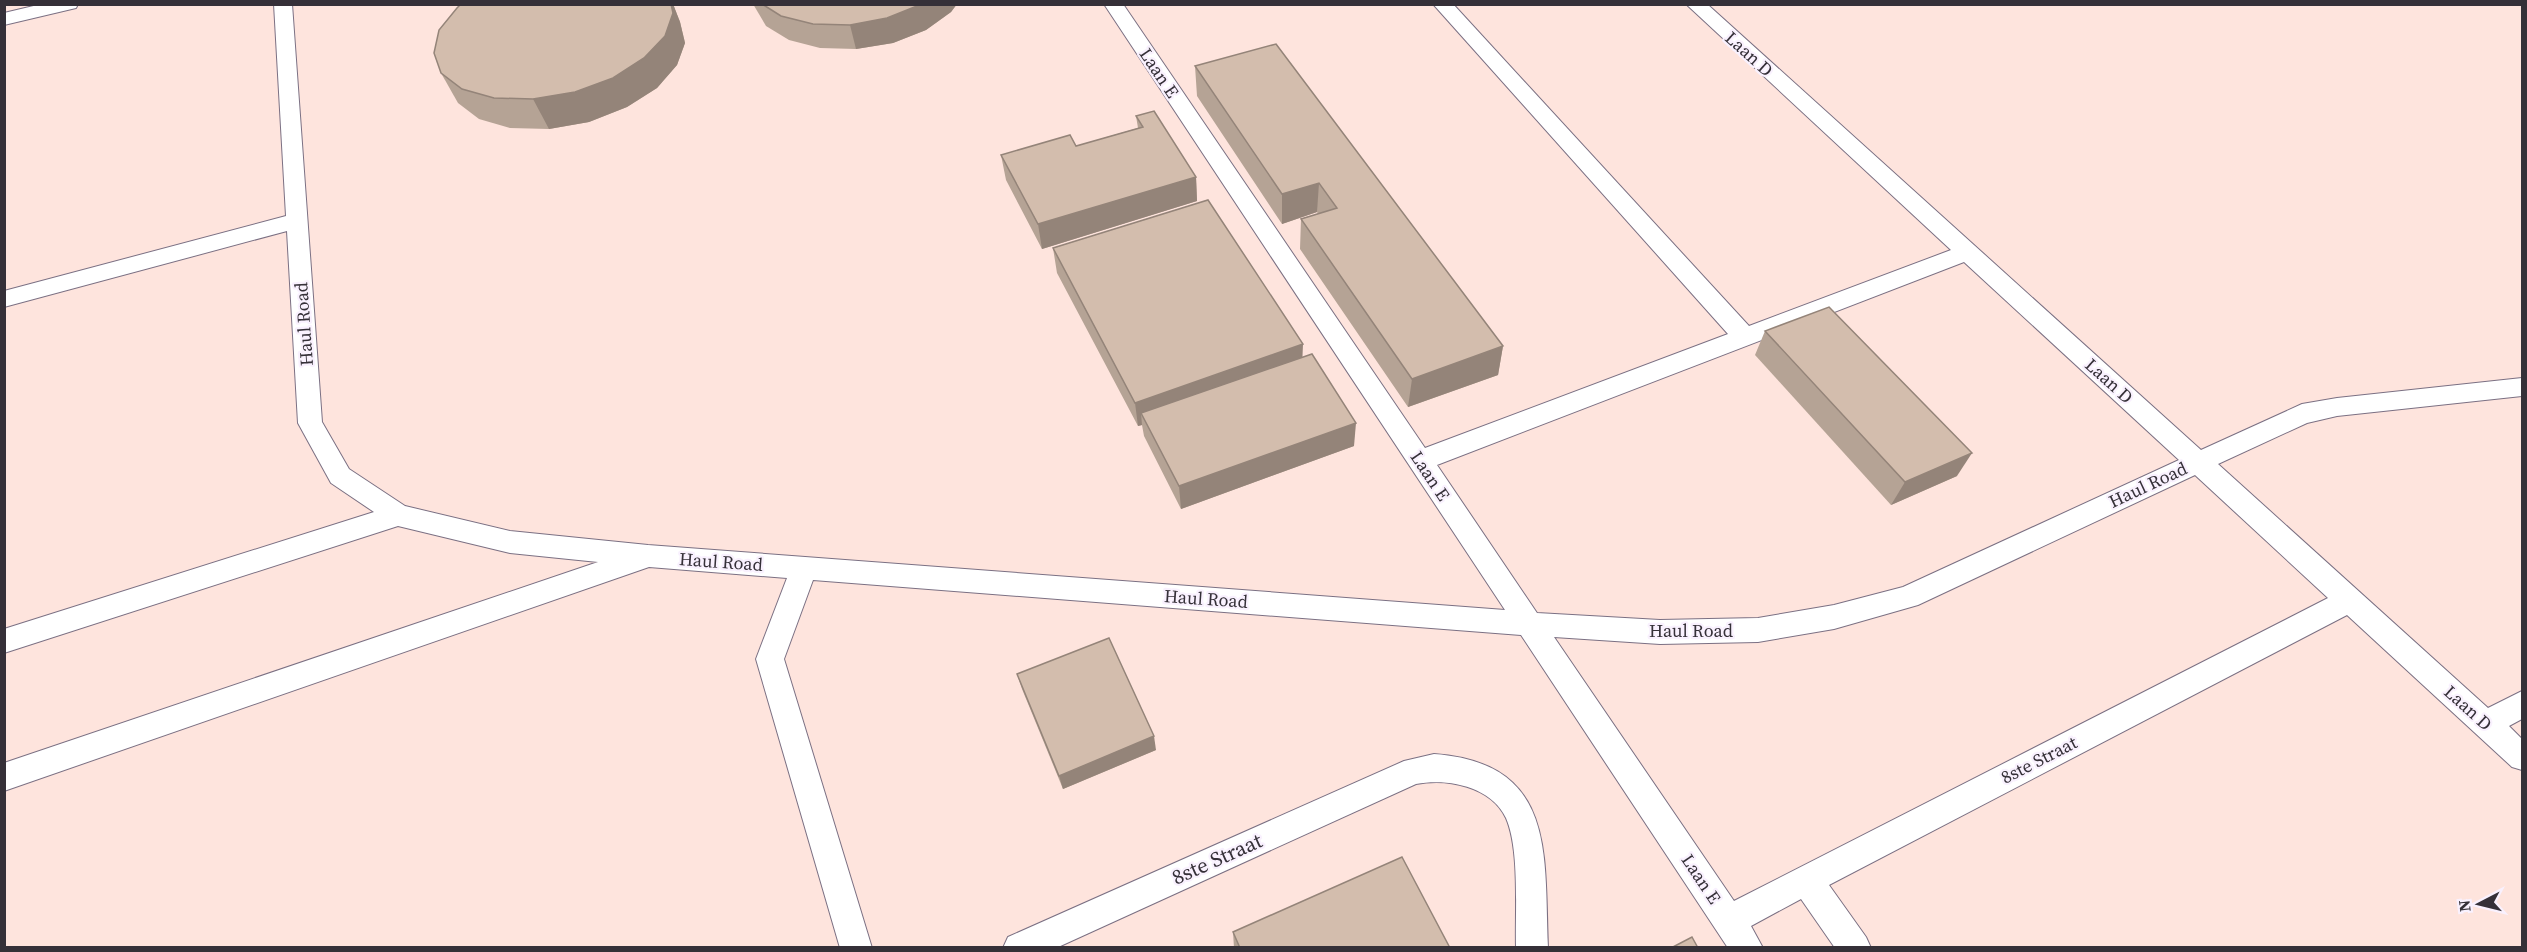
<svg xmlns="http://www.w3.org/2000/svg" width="2527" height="952" font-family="'Source Serif 4',serif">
<rect width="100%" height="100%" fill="#f9f1fe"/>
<rect fill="#fee4dd" x="5" y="5" width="2517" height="942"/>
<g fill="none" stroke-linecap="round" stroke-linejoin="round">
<defs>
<g id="lane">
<path d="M42,4H78L76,8L4,25V13Z"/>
<path d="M274,4H292L322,422L349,469L405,506L510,531L648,545L1505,610L1104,4H1123L1425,448L1728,334L1433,4H1453L1749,326L1951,250L1686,4H1707L2201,450L2302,404L2337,398L2522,378V396L2337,416L2307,423L2218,464L2488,708L2522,691V719L2509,726L2522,739V770L2512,767L2347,615L1829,885L1866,937L1871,948H1835L1801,899L1751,926L1763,948H1728L1521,635L813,580L784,659L872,948H840L756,659L787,578L649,567L4,791V763L598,562L510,553L398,526L4,653V629L374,512L331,483L298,423L287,231L4,307V291L286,216ZM1964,262L2179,460L1903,587L1834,605L1758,618L1660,620L1537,613L1437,465ZM2195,475L2328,598L1734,901L1554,637L1660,644L1758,642L1834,629L1918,605Z"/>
<path d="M1434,754C1557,763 1544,854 1548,948H1516C1515,912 1520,850 1506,818C1491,786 1447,778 1416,784L1056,948H1003L1008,937L1404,761Z"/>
</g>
</defs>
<use href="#lane" stroke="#7b7083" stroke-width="2"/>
<use href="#lane" fill="#fff" fill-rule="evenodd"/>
</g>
<g fill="#b5a395">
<path d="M461,4H673L680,22L685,43L677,65L657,88L627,107L589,122L549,129L510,128L479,119L458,103L441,73Z"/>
<path d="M753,4H957L951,12L926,30L893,43L856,49L820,48L789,40L766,26Z"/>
<path d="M1195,66L1503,346L1498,375L1408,407L1300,249L1301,219L1318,214L1317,212L1282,224L1197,96Z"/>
<path d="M1136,116L1196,177L1197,201L1042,249L1006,180L1001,155L1076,146L1138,128Z"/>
<path d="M1053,248L1303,358L1354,446L1181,509L1144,436L1142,425L1138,426L1057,273Z"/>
<path d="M1765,331L1957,476L1891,505L1755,355Z"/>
<path d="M1017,674L1156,750L1063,789L1022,689Z"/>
<path d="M1233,932L1450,948H1234Z"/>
</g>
<g fill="#948479">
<path d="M671,4H673L680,22L685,43L677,65L657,88L627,107L589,122L549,129L533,99Z"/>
<path d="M922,4H957L951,12L926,30L893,43L856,49L850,25Z"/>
<path d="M1196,177L1197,201L1042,249L1038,224Z"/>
<path d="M1319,183L1317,212L1282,224V194Z"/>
<path d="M1303,344L1302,368L1141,413L1142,425L1138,426L1135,403Z"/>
<path d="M1503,346L1498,375L1408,407L1412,379Z"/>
<path d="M1356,423L1354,446L1181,509L1179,486Z"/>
<path d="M1972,453L1957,476L1891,505L1905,482Z"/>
<path d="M1154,736L1156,750L1063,789L1059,776Z"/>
</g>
<g fill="#d3bdad" stroke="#948479" stroke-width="1.5">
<path d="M461,4H671L673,13L665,36L644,58L613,78L575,92L533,99L494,98L462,89L441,73L434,53L439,30L457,8Z"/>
<path d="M762,4H922L887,18L850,25L813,24L781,16Z"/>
<path d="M1276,44L1503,346L1412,379L1301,219L1337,208L1319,183L1282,194L1195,66Z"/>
<path d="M1154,111L1196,177L1038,224L1001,155L1070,135L1076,146L1143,127L1136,116Z"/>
<path d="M1208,200L1303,344L1135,403L1053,248Z"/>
<path d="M1829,307L1972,453L1905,482L1765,331Z"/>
<path d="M1312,354L1356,423L1179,486L1141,413Z"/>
<path d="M1109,638L1154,736L1059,776L1017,674Z"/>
<path d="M1402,857L1450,948H1240L1233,932Z"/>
<path d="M1692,937L1698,948H1671Z"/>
</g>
<g text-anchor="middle" stroke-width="4.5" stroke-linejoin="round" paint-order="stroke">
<g font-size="18" fill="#353038" stroke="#f9f1fe">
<text transform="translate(1749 54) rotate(42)" y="6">Laan D</text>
<text transform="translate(1159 73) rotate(56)" y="6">Laan E</text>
<text transform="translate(304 324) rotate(-94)" y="6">Haul Road</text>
<text transform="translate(2109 381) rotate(42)" y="6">Laan D</text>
<text transform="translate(1430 476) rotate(56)" y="6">Laan E</text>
<text transform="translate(2148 485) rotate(-25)" y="6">Haul Road</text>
<text transform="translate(721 562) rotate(4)" y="6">Haul Road</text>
<text transform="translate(1206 599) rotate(4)" y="6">Haul Road</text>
<text x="1691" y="637">Haul Road</text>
<text transform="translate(2468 708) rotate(42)" y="6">Laan D</text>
<text transform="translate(2039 760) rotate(-27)" y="6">8ste Straat</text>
<text transform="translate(1701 879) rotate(56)" y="6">Laan E</text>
</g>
<g font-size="21" fill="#353038" stroke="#f9f1fe">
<text transform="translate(1217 859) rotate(-24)" y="7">8ste Straat</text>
</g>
</g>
<rect width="2527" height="952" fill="none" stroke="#353038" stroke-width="12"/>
<g transform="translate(2479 904) rotate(263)" stroke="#f9f1fe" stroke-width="4.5" paint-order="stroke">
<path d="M0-4.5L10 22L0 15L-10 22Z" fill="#353038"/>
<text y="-9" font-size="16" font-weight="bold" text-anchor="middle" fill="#353038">N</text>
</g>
</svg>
